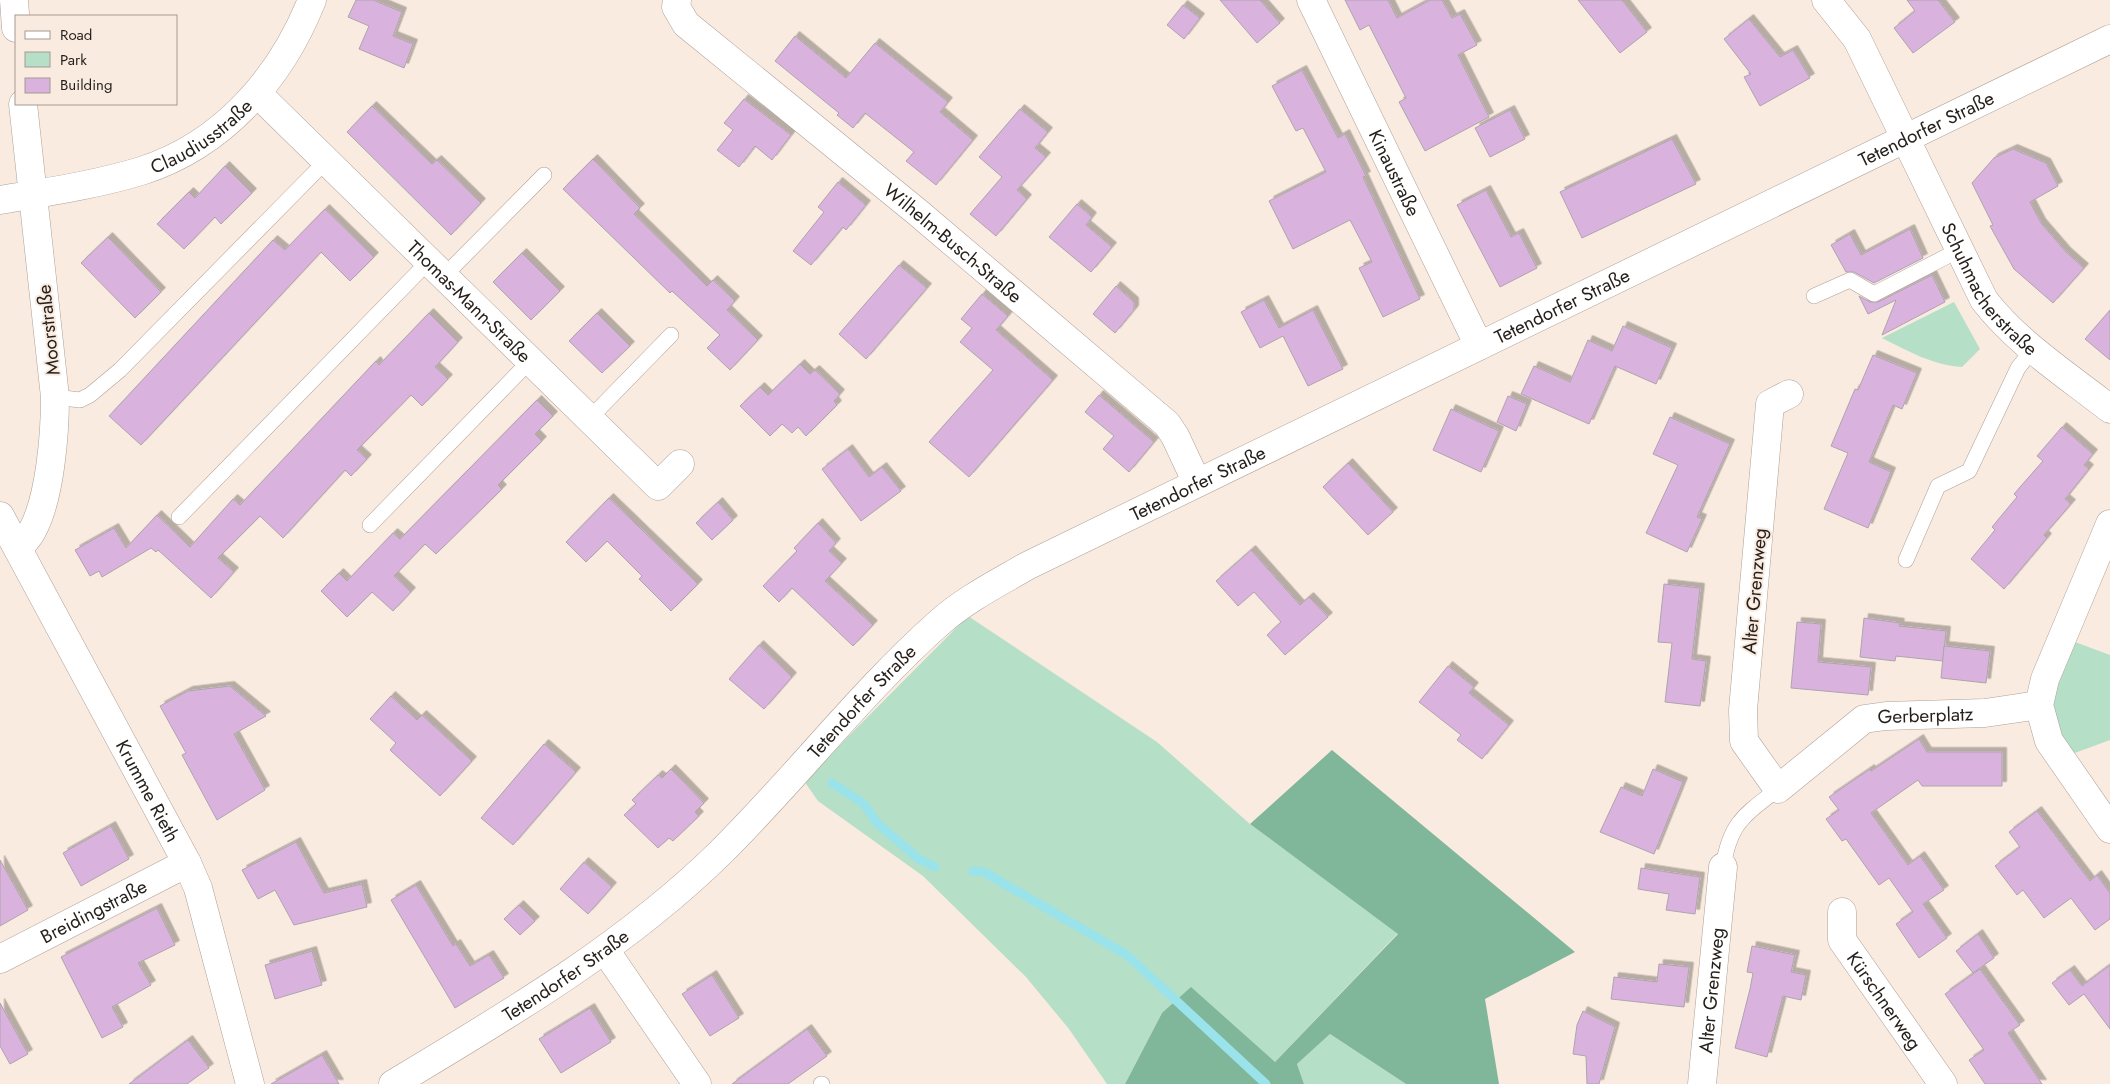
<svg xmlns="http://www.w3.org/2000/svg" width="2110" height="1084" font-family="Jost,sans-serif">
<defs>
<filter id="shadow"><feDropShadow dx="4.5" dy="-4.5" stdDeviation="0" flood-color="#0004"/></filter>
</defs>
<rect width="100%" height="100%" fill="#faebe0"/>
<g fill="#b5dfc7">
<path d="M1954,302L1980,349L1962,367C1932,365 1908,351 1882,338Z"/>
<path d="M968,616L1157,742L1250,824L1398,933L1275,1062L1162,1013L1125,1084H1107L1069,1029L1026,977L923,876L818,801L804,781Z"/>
<path d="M2075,642L2110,655V740L2072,754C2066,747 2059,740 2055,732C2040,703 2063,669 2075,642Z"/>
<path d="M1330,1034L1406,1084H1304L1297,1064Z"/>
</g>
<path fill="#80b79a" d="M1332,750L1575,952L1485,999L1499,1084H1406L1330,1034L1297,1064L1304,1084H1125L1162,1013L1191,987L1275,1062L1398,934L1250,824Z"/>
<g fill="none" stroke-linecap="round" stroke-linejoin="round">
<g stroke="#9be3ea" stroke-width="9">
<path d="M832,783L864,804L877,823L919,859L935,867"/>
<path d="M973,871L984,872L1127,955L1266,1084"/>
</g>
</g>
<g fill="#d9b3de" stroke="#aea3af" filter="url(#shadow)">
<path d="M356,0H373L402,12L393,36L413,44L404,68L359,49L369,26L348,17Z"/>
<path d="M1220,0H1260L1280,23L1257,43Z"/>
<path d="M1345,0H1388L1397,18L1430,0H1442L1452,18L1460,14L1477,45L1458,55L1489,117L1425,151L1399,102L1406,98L1369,25L1360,30Z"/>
<path d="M1578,0H1622L1647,32L1620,53Z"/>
<path d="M1907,0H1938L1955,22L1913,53L1894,28L1915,11Z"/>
<path d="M1183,5L1200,18L1184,39L1167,25Z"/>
<path d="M1749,19L1780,57L1793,50L1810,78L1760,106L1744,77L1751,74L1724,39Z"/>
<path d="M795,36L846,78L875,43L948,102L940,112L973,140L936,185L906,161L914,152L865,113L853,128L837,115L839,113L775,61Z"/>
<path d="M1302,70L1338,138L1345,134L1366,176L1363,177L1420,299L1383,317L1359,268L1372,262L1350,220L1293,249L1269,201L1326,172L1303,128L1296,131L1272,86Z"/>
<path d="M744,99L791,135L772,160L755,146L739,167L717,150L733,130L724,123Z"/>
<path d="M372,106L432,164L437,160L481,203L451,235L347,132Z"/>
<path d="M1020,109L1048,132L1035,148L1046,157L1017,190L1027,199L996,236L970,214L1002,177L979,157Z"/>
<path d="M1510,110L1525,139L1490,157L1475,128Z"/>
<path d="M1672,139L1696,184L1582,238L1560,192Z"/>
<path d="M2013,149L2046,163L2058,186L2030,202L2041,223L2066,252L2084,268L2053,303L2014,269L1990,226L1993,225L1972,183L1994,158Z"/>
<path d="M593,159L640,208L634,214L707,286L713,280L735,301L727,310L758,340L730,370L707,348L720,335L672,291L670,293L563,189Z"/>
<path d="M225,166L252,193L221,224L215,217L184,249L157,224L189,192L195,198Z"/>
<path d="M838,182L866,205L846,230L843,227L811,265L793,251L824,212L818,207Z"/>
<path d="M1486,190L1511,237L1519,233L1537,268L1500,287L1457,205Z"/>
<path d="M1077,204L1092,217L1086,225L1112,247L1091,272L1049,237Z"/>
<path d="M325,209L374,257L350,281L321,252L141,445L109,416L273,240L285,250Z"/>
<path d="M1910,229L1923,258L1874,283L1854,272H1846L1831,245L1850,234L1861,255Z"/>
<path d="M108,237L161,292L135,318L81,263Z"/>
<path d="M522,253L560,291L531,320L493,282Z"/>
<path d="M899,265L927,288L866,359L839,334Z"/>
<path d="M1932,275L1945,302L1882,335L1896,300L1868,314L1859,296L1870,302H1878Z"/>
<path d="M1116,286L1134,302V310L1115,333L1093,314Z"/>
<path d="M982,294L1008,316L996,330L1053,380L969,477L929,442L993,370L960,342L972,328L961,319Z"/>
<path d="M1264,300L1279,328L1313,310L1343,369L1308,386L1283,336L1260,348L1241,312Z"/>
<path d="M2110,310V360L2085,339Z"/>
<path d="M429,313L458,342L435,367L448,379L422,406L411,395L357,450L367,459L351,476L345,470L283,538L260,516L218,558L234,572L211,598L158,550L156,552L151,548L102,577L99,571L90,576L75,550L114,528L126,548L157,515L190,547L233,499L240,505L376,361L379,365Z"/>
<path d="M597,313L630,346L602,373L569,341Z"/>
<path d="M1623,326L1672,348L1656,384L1615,366L1589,424L1521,394L1534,366L1570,382L1588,340L1612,351Z"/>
<path d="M1873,355L1917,373L1902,409L1893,405L1869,462L1891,472L1868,528L1824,509L1848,453L1831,446L1855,389L1858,390Z"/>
<path d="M800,364L810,374L815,370L840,394L834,401L837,405L806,436L798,427L792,433L782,424L770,436L740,406L760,387L768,395Z"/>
<path d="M1099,395L1154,442L1129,472L1103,449L1114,436L1085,412Z"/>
<path d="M1508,396L1527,404L1516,431L1497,422Z"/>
<path d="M537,400L553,416L535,434L542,441L498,485L502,489L436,554L425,544L394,576L411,592L393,611L372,592L347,617L321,591L339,573L347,581L393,533L400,539Z"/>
<path d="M1451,409L1499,431L1481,472L1433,450Z"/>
<path d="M1670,417L1730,444L1697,517L1702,519L1687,552L1646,533L1678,465L1653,454Z"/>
<path d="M2062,427L2093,454L2084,465L2089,469L2065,499L2071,504L2044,535L2047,538L2004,589L1971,559L1995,530L1992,527L2017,497L2014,494L2043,461L2037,456Z"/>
<path d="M848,449L869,477L882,467L901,491L861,521L822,469Z"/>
<path d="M1348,463L1393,512L1368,535L1323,487Z"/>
<path d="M609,498L698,584L671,611L639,579L642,576L607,541L586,562L566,542Z"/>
<path d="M718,502L733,520L712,540L696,523Z"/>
<path d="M818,523L836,543L829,551L842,563L825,581L873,625L853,646L792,588L779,602L763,586L797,551L794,548Z"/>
<path d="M1251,550L1300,605L1309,597L1328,617L1285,655L1267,635L1281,622L1254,592L1238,606L1216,581Z"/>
<path d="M1664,584L1700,588L1692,659L1706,661L1700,706L1665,702L1672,643L1658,642Z"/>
<path d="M1864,618L1900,623L1899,626L1946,631L1943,661L1896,656L1895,661L1860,657Z"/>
<path d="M1797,622L1821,624L1818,662L1871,667L1868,695L1791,688Z"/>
<path d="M759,645L792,677L764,709L729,679Z"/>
<path d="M1944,646L1990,651L1986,683L1941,678Z"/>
<path d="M1448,666L1474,687L1469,693L1509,725L1482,759L1457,740L1461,735L1419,702Z"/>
<path d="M230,686L266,716L234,734L265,790L217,820L182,755L186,753L160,706L188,691Z"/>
<path d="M391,696L417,720L422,715L472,761L440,796L390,750L396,743L370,719Z"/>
<path d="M1919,739L1927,752H2002V786H1922L1918,780L1871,813L1908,865L1920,856L1944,890L1923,904L1947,938L1919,958L1896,924L1913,912L1889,878L1879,885L1846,839L1842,841L1826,819L1839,810L1829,797L1870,769L1871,771Z"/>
<path d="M544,744L576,772L513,845L481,818Z"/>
<path d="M671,769L704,803L695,812L699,816L673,841L669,838L658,848L624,815L636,804L632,800L658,775L662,778Z"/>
<path d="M1653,769L1683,782L1654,854L1600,832L1621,787L1642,796Z"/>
<path d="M2037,811L2090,881L2097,875L2110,893V919L2095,930L2071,898L2044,918L2023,890L2017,895L1995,866L2020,847L2009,832Z"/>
<path d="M111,826L129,859L81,886L63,853Z"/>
<path d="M296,842L324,893L362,884L367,907L294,925L275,890L258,899L242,870Z"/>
<path d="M0,860L28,910L0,926Z"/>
<path d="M584,862L612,887L588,914L560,889Z"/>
<path d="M1641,868L1700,877L1695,914L1666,910L1669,894L1638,889Z"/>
<path d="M416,885L453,946L456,944L470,966L489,955L504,978L455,1008L391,900Z"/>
<path d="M519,905L535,921L520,935L504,919Z"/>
<path d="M157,908L175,945L138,963L151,985L112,1007L123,1027L102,1038L61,957Z"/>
<path d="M1978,934L1994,958L1973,973L1956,951Z"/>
<path d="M1752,946L1795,955L1791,972L1806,975L1801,1000L1783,996L1767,1057L1735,1048L1750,989L1753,973L1747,972Z"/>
<path d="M312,951L322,985L275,999L265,965Z"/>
<path d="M1659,964L1689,967L1684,1007L1611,999L1614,977L1657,982Z"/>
<path d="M2110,965V1029L2084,994L2069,1005L2052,983L2070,970L2082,986Z"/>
<path d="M1980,969L2020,1025L2008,1033L2042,1084H1985L1969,1060L1984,1050L1945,994Z"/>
<path d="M712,975L739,1018L710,1036L682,994Z"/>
<path d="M0,1003L28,1054L10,1064L0,1046Z"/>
<path d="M590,1008L611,1042L561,1073L539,1039Z"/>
<path d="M1583,1011L1615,1027L1599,1084H1587L1586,1056L1573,1054L1577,1025Z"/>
<path d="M807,1029L827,1056L788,1084H732Z"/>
<path d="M188,1040L209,1068L187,1084H129Z"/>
<path d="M322,1055L339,1084H271Z"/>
</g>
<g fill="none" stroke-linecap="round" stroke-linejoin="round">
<defs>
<g id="lane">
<path d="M444,276L544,175"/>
<path d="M1814,296L1850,280L1874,294L1959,250"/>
<path d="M55,397L80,400L90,395L120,370L326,161"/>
<path d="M589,419L671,335"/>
<path d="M179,517L429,261"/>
<path d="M370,525L530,361"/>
<path d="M1906,560L1938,486L1969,471L2018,368L2033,349"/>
<path d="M1723,867C1730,823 1744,815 1778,789"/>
<path d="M821,1084H822"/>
</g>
<g id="street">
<path d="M14,0L16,28"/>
<path id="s1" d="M677,0L676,7L686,24L916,211L1167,424L1175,436L1197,483"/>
<path id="s2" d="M1311,0L1479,346"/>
<path id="s3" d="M1826,0L1857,39L1984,300C2018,344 2067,375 2110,409"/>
<path id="s4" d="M258,94L658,486L680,464"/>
<path id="s5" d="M0,200C47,192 95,185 141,171C223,145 281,78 312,0"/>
<path id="s6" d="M1789,394L1770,404L1743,710L1744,741L1778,789L1864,719L1886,716L1985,713L2039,705"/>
<path id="s7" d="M0,516L187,863L198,888L250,1084"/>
<path d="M2110,524L2045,679L2039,705L2049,741L2110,829"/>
<path d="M18,549C23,543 29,537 32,531C50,499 55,434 55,397L23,104"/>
<path id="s8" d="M1842,912V940L1943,1084"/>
<path d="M605,950L697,1084"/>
<path id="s9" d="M0,959L187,863"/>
<path id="s10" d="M1702,1084L1723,867"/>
</g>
<g id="secondary">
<path id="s11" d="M393,1084C508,1015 624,947 720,853C796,778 861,692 940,622C966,599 998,583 1027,566L2110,39"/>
</g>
</defs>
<use href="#lane" stroke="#aea096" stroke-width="16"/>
<use href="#street" stroke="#aea096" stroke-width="29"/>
<use href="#secondary" stroke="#aea096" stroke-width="29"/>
<use href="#lane" stroke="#fff" stroke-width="15"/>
<use href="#street" stroke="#fff" stroke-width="28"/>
<use href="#secondary" stroke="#fff" stroke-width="28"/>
</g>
<g text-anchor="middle" stroke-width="4" stroke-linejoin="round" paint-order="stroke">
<g font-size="19" fill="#251f1b" stroke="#faebe0">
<text dy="7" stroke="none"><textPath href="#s11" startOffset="1824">Tetendorfer Straße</textPath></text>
<text dy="7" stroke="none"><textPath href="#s5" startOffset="214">Claudiusstraße</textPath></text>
<text dy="7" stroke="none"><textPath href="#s2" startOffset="192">Kinaustraße</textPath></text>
<text dy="7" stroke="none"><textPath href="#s1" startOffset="372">Wilhelm-Busch-Straße</textPath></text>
<text dy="7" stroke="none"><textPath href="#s3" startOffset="334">Schuhmacherstraße</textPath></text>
<text dy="7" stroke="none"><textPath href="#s4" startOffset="296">Thomas-Mann-Straße</textPath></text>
<text dy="7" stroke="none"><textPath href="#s11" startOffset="1419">Tetendorfer Straße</textPath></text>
<text transform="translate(48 330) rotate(-96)" y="7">Moorstraße</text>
<text dy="7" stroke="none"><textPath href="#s11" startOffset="1014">Tetendorfer Straße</textPath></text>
<text transform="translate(1754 591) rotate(-85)" y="7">Alter Grenzweg</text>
<text dy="7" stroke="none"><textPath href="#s11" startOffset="609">Tetendorfer Straße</textPath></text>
<text dy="7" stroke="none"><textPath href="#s6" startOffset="591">Gerberplatz</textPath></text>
<text dy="7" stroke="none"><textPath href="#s7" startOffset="312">Krumme Rieth</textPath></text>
<text dy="7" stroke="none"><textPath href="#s9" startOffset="105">Breidingstraße</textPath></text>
<text dy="7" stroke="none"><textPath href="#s11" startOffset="204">Tetendorfer Straße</textPath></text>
<text dy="7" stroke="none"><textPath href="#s10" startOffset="94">Alter Grenzweg</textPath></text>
<text dy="7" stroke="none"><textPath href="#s8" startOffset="102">Kürschnerweg</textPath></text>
</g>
</g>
<rect x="15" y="15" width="162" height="90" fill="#faebe0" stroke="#a59991"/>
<rect x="25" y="31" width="25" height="8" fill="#ffffff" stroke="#a59991"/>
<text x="60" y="40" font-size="15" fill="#251f1b">Road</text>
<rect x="25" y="52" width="25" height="15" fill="#b5dfc7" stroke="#a59991"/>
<text x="60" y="65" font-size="15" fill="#251f1b">Park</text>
<rect x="25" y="78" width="25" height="15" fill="#d9b3de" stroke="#a59991"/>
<text x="60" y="90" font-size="15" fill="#251f1b">Building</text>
</svg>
